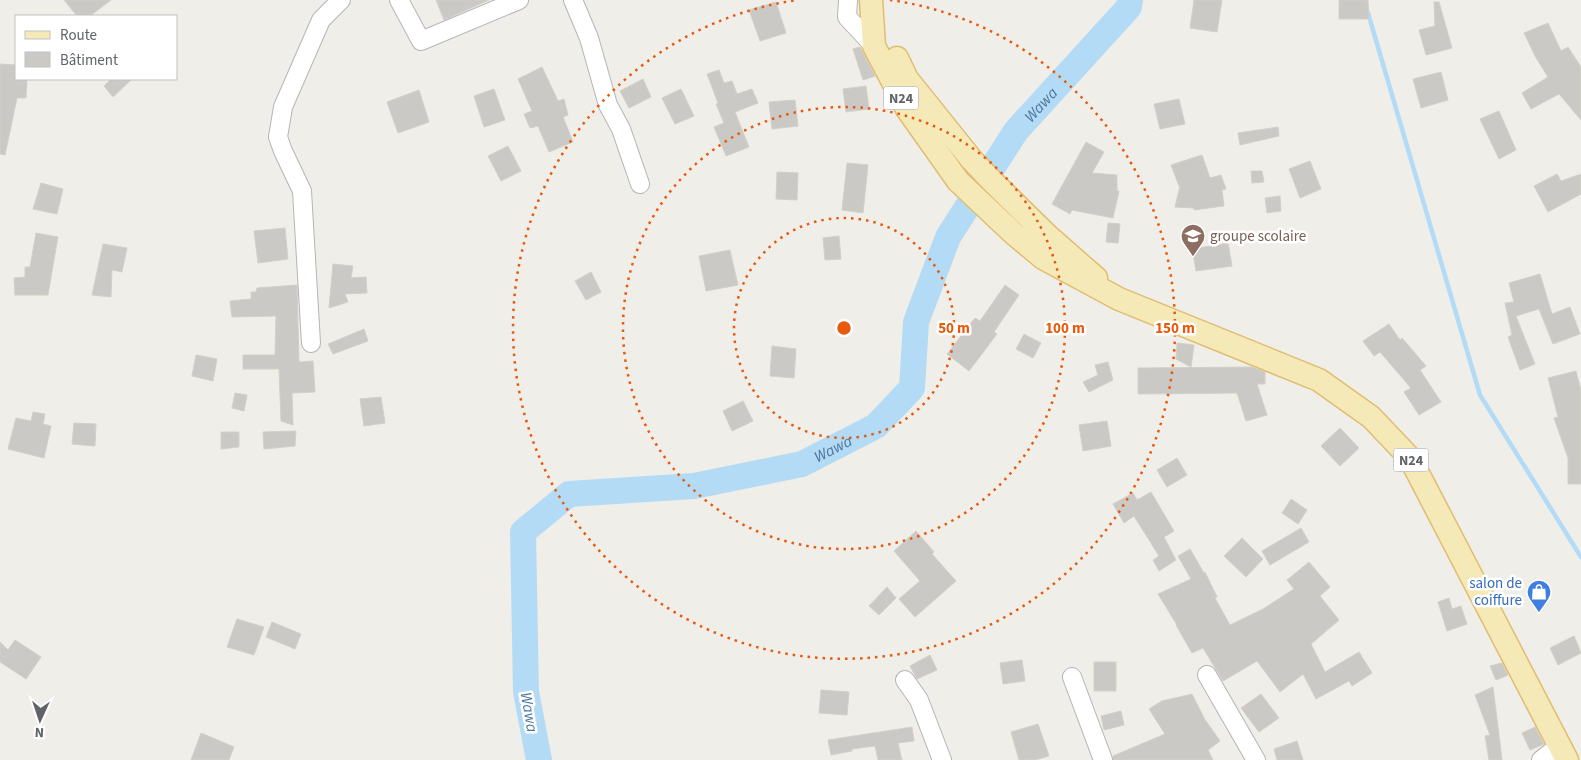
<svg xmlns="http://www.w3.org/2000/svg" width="1581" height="760" font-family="'Source Sans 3',sans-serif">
<rect width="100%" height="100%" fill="#f0eee9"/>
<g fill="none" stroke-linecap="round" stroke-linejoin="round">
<path stroke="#b4dbf5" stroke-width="4.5" d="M1368,13L1480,395L1581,557"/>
<path stroke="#b4dbf5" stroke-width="26" id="s1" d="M539,760L526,692L523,532L569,494L694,486L802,464L876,426L912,388L916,322L948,237L1016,131L1129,7L1130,0"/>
</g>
<g fill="#cbc9c5" stroke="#d4d0c8">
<path d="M64,0H111L90,16H77Z"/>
<path d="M436,0H489L444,20Z"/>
<path d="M1194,0H1222L1217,32L1190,28Z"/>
<path d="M1339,0H1368L1369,19H1339Z"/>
<path d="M776,2L786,33L760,41L749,10Z"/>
<path d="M1434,2H1439L1452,48L1426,55L1419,30L1435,26Z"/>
<path d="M1548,23L1561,51L1568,47L1581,67V120L1559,94L1531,109L1522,93L1548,77L1535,56L1524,33Z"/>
<path d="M860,47L875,76L863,80L853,49Z"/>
<path d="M0,64L16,65V79H27L26,98H17L5,155L0,154Z"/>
<path d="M542,67L558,101L564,99L568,115L563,117L573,142L549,152L538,126L530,128L524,114L532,111L518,79Z"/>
<path d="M719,70L724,83L732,81L737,94L752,89L758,103L735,112L749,147L726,156L714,127L724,123L716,104L718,103L707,74Z"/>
<path d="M1441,72L1448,100L1421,108L1413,79Z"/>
<path d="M111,79H132L113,97L104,86Z"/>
<path d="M643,79L651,97L629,108L620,91Z"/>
<path d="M866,86L869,109L846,112L843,89Z"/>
<path d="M494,89L505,120L484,127L474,96Z"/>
<path d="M681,89L694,116L675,124L662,98Z"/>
<path d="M419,90L429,122L398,133L387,102Z"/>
<path d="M1179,99L1185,124L1160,129L1154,104Z"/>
<path d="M795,100L798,126L772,129L769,102Z"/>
<path d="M1499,111L1516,150L1499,159L1480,119Z"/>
<path d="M1278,127L1279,136L1240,145L1238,133Z"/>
<path d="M1086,142L1104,152L1092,173L1117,175V191H1119L1113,218L1072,210L1070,214L1052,204Z"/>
<path d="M508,146L521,171L501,181L488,156Z"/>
<path d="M1202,155L1210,178L1221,175L1226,189L1222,190L1224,206L1194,210V208L1175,207L1180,186H1179L1171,165Z"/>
<path d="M1310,161L1321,189L1300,198L1289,169Z"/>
<path d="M847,163L868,165L863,213L842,210Z"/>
<path d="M1251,171H1262L1264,182L1252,183Z"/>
<path d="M777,172L798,173L797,200L776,199Z"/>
<path d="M1557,174L1561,181L1581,174V194L1548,212L1534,186Z"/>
<path d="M41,183L63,189L57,214L33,209Z"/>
<path d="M1280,196L1281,211L1267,213L1265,198Z"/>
<path d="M1108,223L1120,224L1118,243L1106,242Z"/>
<path d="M285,228L288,259L258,263L254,231Z"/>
<path d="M36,233L58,237L48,295H15L14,278L25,277V267H30Z"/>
<path d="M839,236L841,259L825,260L823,238Z"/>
<path d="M1228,243L1232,266L1196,271L1192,249Z"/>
<path d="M103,244L127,248L122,272L112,270L111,297L92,295Z"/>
<path d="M730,250L738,285L706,291L699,256Z"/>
<path d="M333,264L353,266L351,278L366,277L367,293L345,294L348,302L329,308Z"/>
<path d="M591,272L601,292L586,300L575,281Z"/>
<path d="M1540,274L1552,314L1570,307L1580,334L1553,344L1539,309L1516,316L1535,364L1520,370L1508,337L1512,335L1505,303L1514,302L1509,283Z"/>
<path d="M297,285L299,362L313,361L315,392L292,393L293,425L281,421L279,369H243V355H275L276,316L232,317L230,301L251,299V292H256L257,288Z"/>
<path d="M1005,285L1019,295L994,332L997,334L969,371L947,354L975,318L980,321Z"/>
<path d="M1389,324L1400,340L1402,338L1426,366L1420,370L1441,402L1419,415L1404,392L1411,388L1380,352L1374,356L1363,341Z"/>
<path d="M364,329L368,341L333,354L328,344Z"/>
<path d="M1024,334L1041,343L1033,358L1016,349Z"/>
<path d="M1177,343L1194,345L1191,367L1176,359Z"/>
<path d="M772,346L796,349L794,378L770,376Z"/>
<path d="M196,355L217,359L213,381L192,376Z"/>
<path d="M1108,362L1113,380L1089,392L1083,382L1098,375L1095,365Z"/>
<path d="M1252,367L1265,372V384H1257L1267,415L1246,421L1237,393L1138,394V368Z"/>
<path d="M1576,371L1581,390V484H1568V458L1554,418L1558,417L1548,378Z"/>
<path d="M235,393L247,395L244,411L232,408Z"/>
<path d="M381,397L385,423L364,426L360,399Z"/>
<path d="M743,401L753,421L732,431L723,411Z"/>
<path d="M33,412L45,414L43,424L51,426L44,458L8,449L16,418L31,421Z"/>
<path d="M1107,421L1111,446L1083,451L1079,425Z"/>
<path d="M74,423L96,424L95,446L72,444Z"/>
<path d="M1340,428L1359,448L1340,466L1321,446Z"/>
<path d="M296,431L295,446L264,449L263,432Z"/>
<path d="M221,432H239V447L221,449Z"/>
<path d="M1177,458L1187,475L1167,487L1157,470Z"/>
<path d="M1151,492L1174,531L1164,537L1176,560L1159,571L1153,560L1159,556L1134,516L1124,523L1113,504L1133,493L1137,500Z"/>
<path d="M1291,499L1307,510L1298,524L1282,513Z"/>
<path d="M1301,528L1309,542L1270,565L1262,551Z"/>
<path d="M916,531L934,552L932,554L956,581L915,617L899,599L920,581L894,551Z"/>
<path d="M1242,538L1263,559L1246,577L1224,556Z"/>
<path d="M1190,549L1204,573L1205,572L1217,597L1215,598L1230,625L1263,609L1294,589L1287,580L1309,562L1330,587L1320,596L1339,620L1311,644L1325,672L1359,652L1372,673L1352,686L1349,681L1316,699L1303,674L1280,692L1257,661L1223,681L1203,648L1192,653L1176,625H1177L1158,594L1191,579L1178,556Z"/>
<path d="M887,587L896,598L879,615L869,606Z"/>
<path d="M1449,598L1452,609L1461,606L1467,624L1447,631L1438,602Z"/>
<path d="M237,619L264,627L254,655L227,647Z"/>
<path d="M272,622L301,634L295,649L266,637Z"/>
<path d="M1574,636L1581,653L1558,665L1550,648Z"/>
<path d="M15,640L41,657L26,679L0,662V642L8,650Z"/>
<path d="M930,655L937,670L917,679L910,666Z"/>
<path d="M1022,660L1025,681L1003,684L1000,663Z"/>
<rect x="1094" y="662" width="22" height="29"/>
<path d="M1502,663L1508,675L1496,680L1490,666Z"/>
<path d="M1493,687L1501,751L1502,760H1489L1485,736L1490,735L1475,695Z"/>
<path d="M821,690L849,692L847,715L819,713Z"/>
<path d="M1192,694L1204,718L1220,741L1208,750L1213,760H1113V756L1165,734L1149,709L1162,701Z"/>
<path d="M1261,694L1279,718L1259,732L1241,708Z"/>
<path d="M1121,711L1124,725L1104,730L1101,716Z"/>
<path d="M1038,724L1049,756L1035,760H1019L1011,732Z"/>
<path d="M912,727L914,741L898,743L902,760H878L875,746L852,749V751L831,755L828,740Z"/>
<path d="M1535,727L1544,744L1530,750L1522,733Z"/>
<path d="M201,733L234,747L229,760H191Z"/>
<path d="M1297,741L1303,760H1277L1274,749Z"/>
</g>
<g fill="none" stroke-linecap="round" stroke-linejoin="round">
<defs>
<g id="minor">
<path d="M399,0L421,41L519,0"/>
<path d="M573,0L589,38L608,105L621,129L640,184"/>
<path d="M848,0L847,17L874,46"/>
<path d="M311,343L302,191L283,151L278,137L283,107L321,20L341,0"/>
<path d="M1207,675L1256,760"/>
<path d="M1072,677L1103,760"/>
<path d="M905,680L919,700L942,760"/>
<path d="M1541,760L1559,746"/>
</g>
<g id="major">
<path d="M871,0L874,46L907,109L958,181L1013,233L1043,258L1119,299L1319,380L1371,417L1410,458L1567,760"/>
<path d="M897,58L907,79L972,160L992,181L1048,236L1096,278"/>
</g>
</defs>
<use href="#minor" stroke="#b4b5b9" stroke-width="20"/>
<use href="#major" stroke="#e0bd71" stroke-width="25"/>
<use href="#minor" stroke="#fff" stroke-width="18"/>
<use href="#major" stroke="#f5e9b8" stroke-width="22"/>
</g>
<g fill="none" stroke="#e8590c" stroke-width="2.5" stroke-dasharray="2.5 5">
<circle cx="844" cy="328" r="110"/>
<circle cx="844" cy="328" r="221"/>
<path d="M890 0A331 331 0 1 1 798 0"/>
</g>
<defs>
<symbol id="school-pin" viewBox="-11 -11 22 30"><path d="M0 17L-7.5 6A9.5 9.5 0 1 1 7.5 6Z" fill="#8d6e63" stroke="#fff"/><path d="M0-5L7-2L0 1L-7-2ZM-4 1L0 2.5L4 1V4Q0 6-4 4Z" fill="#fff"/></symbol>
<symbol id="shop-pin" viewBox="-11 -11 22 30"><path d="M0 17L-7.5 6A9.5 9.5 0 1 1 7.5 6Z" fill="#3f7fe0" stroke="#fff"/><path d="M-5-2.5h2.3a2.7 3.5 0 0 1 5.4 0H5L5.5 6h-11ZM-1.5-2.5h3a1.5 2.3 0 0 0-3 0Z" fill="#fff"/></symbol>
</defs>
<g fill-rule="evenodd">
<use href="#school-pin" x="1179" y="222" width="28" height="38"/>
<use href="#shop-pin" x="1525" y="578" width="28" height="38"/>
</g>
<g text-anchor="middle" stroke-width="5" stroke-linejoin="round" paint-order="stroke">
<g fill="#fff" stroke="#909295" stroke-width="1">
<rect x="883.5" y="86.5" width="35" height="23" rx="4"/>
<rect x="1393.5" y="448.5" width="35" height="23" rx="4"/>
</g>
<g font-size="14" font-weight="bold" fill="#606367">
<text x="901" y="103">N24</text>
<text x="1411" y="465">N24</text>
</g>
<g font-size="15" fill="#785e54" stroke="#fff" text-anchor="start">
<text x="1210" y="241">groupe scolaire</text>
</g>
<g font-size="15" fill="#366cbe" stroke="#fff" text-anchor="end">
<text x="1522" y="588">salon de<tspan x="1522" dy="17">coiffure</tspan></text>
</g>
<g font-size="16" font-style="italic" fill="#4e779d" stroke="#fff">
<text dy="6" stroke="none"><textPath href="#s1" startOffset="979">Wawa</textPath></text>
<text dy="6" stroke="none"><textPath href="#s1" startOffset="559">Wawa</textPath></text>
<text transform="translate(530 712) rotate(80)" y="6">Wawa</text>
</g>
</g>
<circle cx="844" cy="328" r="8" fill="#e8590c" stroke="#fff" stroke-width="2.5"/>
<g font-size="15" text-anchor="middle" font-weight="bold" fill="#e8590c" stroke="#fff" stroke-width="5" stroke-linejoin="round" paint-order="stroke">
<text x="954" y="333">50 m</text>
<text x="1065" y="333">100 m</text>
<text x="1175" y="333">150 m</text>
</g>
<rect x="15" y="15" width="162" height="65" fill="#ffffff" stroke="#bfc1c2"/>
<rect x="25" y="31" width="25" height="8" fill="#f5e9b8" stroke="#bfc1c2"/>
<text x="60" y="40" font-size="15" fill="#606367">Route</text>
<rect x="25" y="52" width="25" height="15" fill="#cbc9c5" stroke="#bfc1c2"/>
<text x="60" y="65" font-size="15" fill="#606367">Bâtiment</text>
<g transform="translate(40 720) rotate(183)" stroke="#ffffff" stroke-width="4" paint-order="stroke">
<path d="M0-4L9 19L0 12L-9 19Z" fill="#606367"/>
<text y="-8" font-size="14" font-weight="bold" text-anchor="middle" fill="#606367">N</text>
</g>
</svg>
